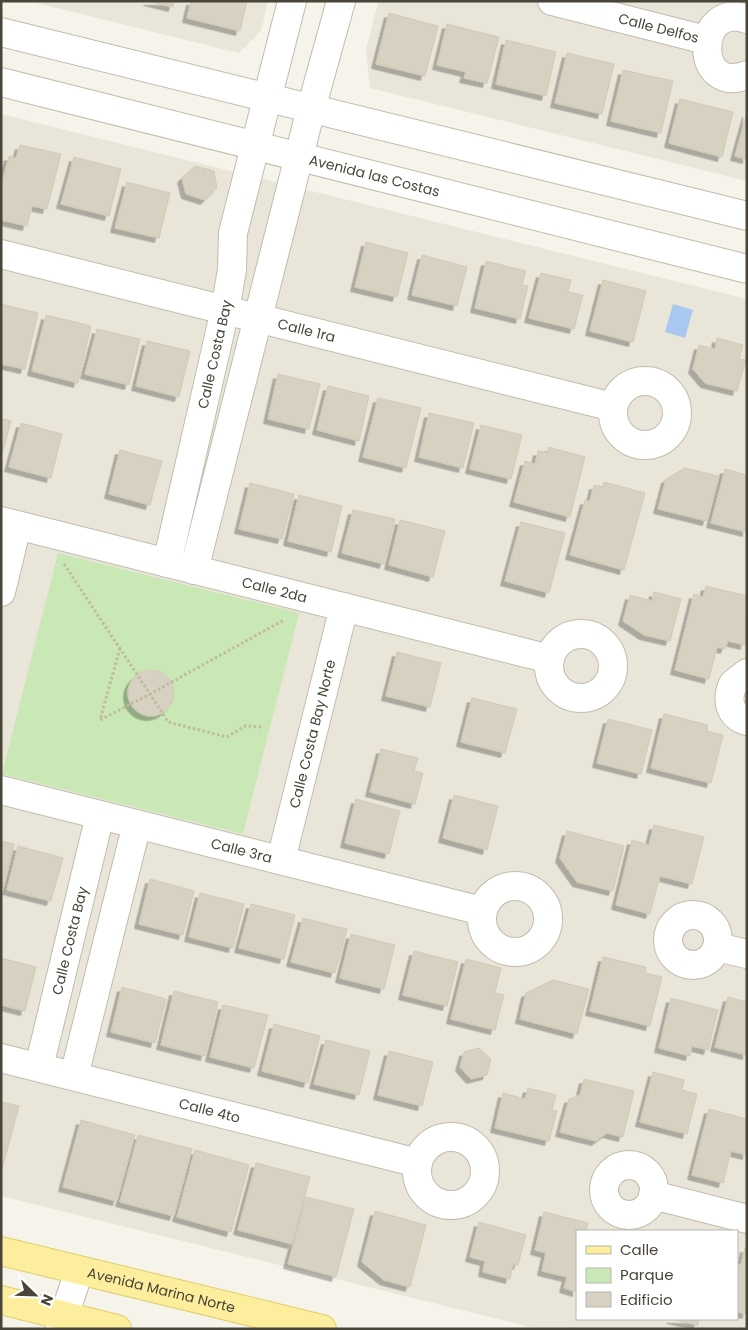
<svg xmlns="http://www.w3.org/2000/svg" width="748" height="1330" font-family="Poppins,sans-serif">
<defs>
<filter id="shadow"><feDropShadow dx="-4.5" dy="4.5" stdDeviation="0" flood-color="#0004"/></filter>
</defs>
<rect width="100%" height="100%" fill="#f5f3ea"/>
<g fill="#e9e6d9" fill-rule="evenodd">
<path d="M28,1H268L261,31L239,53Z"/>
<path d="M372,1H747V181L370,88L366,50L378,3Z"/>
<path d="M1,114L747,299V1329H538L1,1196ZM577,1231H737V1319H577Z"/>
</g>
<path fill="#c9e8b5" d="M58,553L299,613L243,834L2,774Z"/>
<path fill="#a9c8ef" d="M673,304L693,310L685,338L665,332Z"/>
<g fill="#d6d1c0" stroke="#d1cab3" filter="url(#shadow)">
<path d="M148,1H174L173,7Z"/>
<path d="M191,1H247L240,31L187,18Z"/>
<path d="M389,13L438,26L425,76L376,64Z"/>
<path d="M447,24L499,37L487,83L464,78L466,72L437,65Z"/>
<path d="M506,40L556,52L546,96L496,84Z"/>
<path d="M567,53L614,64L602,114L555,103Z"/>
<path d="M623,70L673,81L661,133L611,121Z"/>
<path d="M680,99L733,112L722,157L669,143Z"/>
<path d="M747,113V159L735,156Z"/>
<path d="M20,145L61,154L47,209L32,206L27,226L1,220V187L9,156L16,158Z"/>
<path d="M74,157L121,169L109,216L61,204Z"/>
<path d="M195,166L214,171L217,188L205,200L186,194L182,178Z"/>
<path d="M127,182L170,193L159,238L115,228Z"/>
<path d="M366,242L408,253L397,297L355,287Z"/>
<path d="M422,255L467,267L457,306L412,295Z"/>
<path d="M486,261L526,271L522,285L528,286L520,319L475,308Z"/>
<path d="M541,273L571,280L568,292L583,295L574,329L529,318Z"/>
<path d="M603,280L646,291L633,342L590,331Z"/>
<path d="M1,304L38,313L25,369L1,364Z"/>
<path d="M46,315L91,326L78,383L32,371Z"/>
<path d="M97,329L140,339L129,385L85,374Z"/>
<path d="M717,338L743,345L739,359L746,360L737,391L705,383L693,369L699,345L715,349Z"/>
<path d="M147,341L190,351L179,397L136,386Z"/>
<path d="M278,374L320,384L309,429L268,419Z"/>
<path d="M328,386L369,396L359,441L317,430Z"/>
<path d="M378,398L421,408L406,468L363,457Z"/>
<path d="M429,413L474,423L463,468L419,457Z"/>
<path d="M1,418L11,421L1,458Z"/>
<path d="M21,423L62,434L51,478L9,467Z"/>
<path d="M481,425L522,435L511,479L470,469Z"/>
<path d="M549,447L585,457L570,517L514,502L525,461L535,464L538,451L547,453Z"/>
<path d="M120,450L162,461L150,505L109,494Z"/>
<path d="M685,468L718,476L707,521L658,509L666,479Z"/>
<path d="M725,469L747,475V532L711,523Z"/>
<path d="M604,482L645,493L624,570L570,555L585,500L590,501L594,485L603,487Z"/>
<path d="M250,483L294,494L282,539L239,529Z"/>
<path d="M299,495L342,506L331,552L288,541Z"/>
<path d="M353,510L395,519L384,564L342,553Z"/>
<path d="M400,520L445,531L433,577L389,565Z"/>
<path d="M521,522L565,533L549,593L505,581Z"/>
<path d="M706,586L747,596L745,645L728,641L725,649L717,647L709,679L675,670L694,594L703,597Z"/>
<path d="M654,592L681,599L670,641L644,635L623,621L630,595L652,601Z"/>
<path d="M397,652L441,663L430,707L386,696Z"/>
<circle cx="151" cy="693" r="23"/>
<path d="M472,698L517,709L505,753L461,742Z"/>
<path d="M664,714L708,725L707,731L723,735L711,783L651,768Z"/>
<path d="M608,719L652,730L641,774L597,763Z"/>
<path d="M381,749L418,758L414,771L423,773L415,804L370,792Z"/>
<path d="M454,795L498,806L487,850L443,838Z"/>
<path d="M356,799L400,811L389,854L345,843Z"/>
<path d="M654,825L704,837L692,884L660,876L650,914L616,905L632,840L649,845Z"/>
<path d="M567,831L624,846L613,891L577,882L560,858Z"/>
<path d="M1,841L14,844L3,888H1Z"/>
<path d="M18,846L63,858L51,901L7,890Z"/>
<path d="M150,879L194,891L183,935L139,924Z"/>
<path d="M200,893L244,904L233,948L189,937Z"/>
<path d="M251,904L295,915L284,959L239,948Z"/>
<path d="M303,918L347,929L335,973L291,962Z"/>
<path d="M351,934L395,945L384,989L340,978Z"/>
<path d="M414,951L458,962L447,1006L403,995Z"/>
<path d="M603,957L646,967L645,973L662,977L650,1026L590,1011Z"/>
<path d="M1,958L36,967L25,1011L1,1005Z"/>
<path d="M466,959L501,968L495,993L504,995L495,1030L451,1019Z"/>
<path d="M553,980L589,989L577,1034L520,1019L526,993Z"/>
<path d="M122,987L166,999L155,1043L111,1032Z"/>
<path d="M174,991L218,1002L205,1056L161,1045Z"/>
<path d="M728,997L747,1002V1055L715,1047Z"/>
<path d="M671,998L718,1010L708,1050L692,1046L690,1056L659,1048Z"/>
<path d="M223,1005L268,1015L254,1068L210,1057Z"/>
<path d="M274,1024L320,1036L308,1083L262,1071Z"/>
<path d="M326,1040L370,1051L359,1095L314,1084Z"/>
<path d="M479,1048L491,1059L487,1075L471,1079L460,1067L464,1052Z"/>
<path d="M389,1051L433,1062L422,1106L378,1095Z"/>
<path d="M653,1072L684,1080L682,1090L697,1094L687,1134L640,1122Z"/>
<path d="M584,1079L634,1091L623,1137L607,1133L596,1141L560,1132L569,1099L580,1095Z"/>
<path d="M528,1088L556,1095L552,1110L557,1111L549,1141L495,1128L503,1093L525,1099Z"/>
<path d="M1,1102L19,1106L1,1173Z"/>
<path d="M709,1109L747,1119V1155L731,1151L723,1183L692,1175Z"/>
<path d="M81,1120L135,1135L117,1201L63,1187Z"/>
<path d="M138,1135L192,1149L174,1216L120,1202Z"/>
<path d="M195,1150L249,1165L231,1232L177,1217Z"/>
<path d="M256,1163L310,1177L292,1244L238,1230Z"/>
<path d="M306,1197L354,1209L336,1277L288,1264Z"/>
<path d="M375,1211L426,1225L410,1287L384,1280L362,1262Z"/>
<path d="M544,1212L588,1223L586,1230L593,1231H577V1292L564,1288L567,1277L542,1271L546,1253L535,1250Z"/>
<path d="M479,1222L526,1235L518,1265L513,1264L510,1279L483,1272L485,1261L470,1257Z"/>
<path d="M745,1248H747V1314L737,1312V1264L741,1265Z"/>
<path d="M671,1319H699L698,1325Z"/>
</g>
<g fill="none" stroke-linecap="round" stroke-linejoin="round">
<defs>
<g id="minor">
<path id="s1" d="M552,1L706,40"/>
<path d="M747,19C695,0 693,96 747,75"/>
<path d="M1,32L747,216"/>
<path id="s2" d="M1,82L747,269"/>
<path id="s3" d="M1,254L613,407"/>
<circle cx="645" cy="413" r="32"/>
<path id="s4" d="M1,521L550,659"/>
<path id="s5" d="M167,563L225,310L232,270L233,233L292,1"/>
<path d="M194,570L311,109L341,1"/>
<path d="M1,592L17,526"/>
<circle cx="581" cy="666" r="32"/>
<path d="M747,673L733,684C726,699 729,716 747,721"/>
<path id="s6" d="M1,790L482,911"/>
<path id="s7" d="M281,860L344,607"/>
<circle cx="515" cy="919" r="33"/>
<circle cx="693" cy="940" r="25"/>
<path d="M717,947L747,954"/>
<path id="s8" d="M1,1058L418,1163"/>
<path id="s9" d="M39,1067L100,815"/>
<path d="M74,1076L137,824"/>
<circle cx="451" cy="1171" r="34"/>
<circle cx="629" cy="1190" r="25"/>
<path d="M653,1195L747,1219"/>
<path d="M60,1329L79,1271"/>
</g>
<g id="major">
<path id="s10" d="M1,1251L322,1329"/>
<path d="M1,1300L117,1329"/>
</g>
</defs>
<use href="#minor" stroke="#c0bcad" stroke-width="30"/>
<use href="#major" stroke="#e1cf6c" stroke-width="30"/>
<g stroke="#c2ba9f" stroke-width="3" stroke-dasharray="2.5 2.5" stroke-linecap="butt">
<path d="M64,564L150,694L284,620"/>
<path d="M120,648L100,720L150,694L168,722L227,737L245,726L262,727"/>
</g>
<use href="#minor" stroke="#fff" stroke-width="28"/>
<use href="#major" stroke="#fcee9d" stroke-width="28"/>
</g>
<g text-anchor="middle" stroke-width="4" stroke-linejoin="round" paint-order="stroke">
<g font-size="14" fill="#494538" stroke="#fff">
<text dy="5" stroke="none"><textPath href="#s1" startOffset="110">Calle Delfos</textPath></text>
<text dy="5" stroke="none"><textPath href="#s2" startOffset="385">Avenida las Costas</textPath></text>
<text dy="5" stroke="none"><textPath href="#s3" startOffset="315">Calle 1ra</textPath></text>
<text dy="5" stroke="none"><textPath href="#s5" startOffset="214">Calle Costa Bay</textPath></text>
<text dy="5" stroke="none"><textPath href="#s4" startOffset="282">Calle 2da</textPath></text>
<text dy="5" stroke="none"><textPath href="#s7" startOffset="130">Calle Costa Bay Norte</textPath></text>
<text dy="5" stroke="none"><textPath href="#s6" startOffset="248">Calle 3ra</textPath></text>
<text dy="5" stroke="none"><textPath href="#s9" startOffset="130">Calle Costa Bay</textPath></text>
<text dy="5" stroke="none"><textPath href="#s8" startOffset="215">Calle 4to</textPath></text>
<text dy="5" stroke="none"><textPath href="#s10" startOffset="165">Avenida Marina Norte</textPath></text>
</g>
</g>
<rect width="748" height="1330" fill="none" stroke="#494538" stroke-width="5"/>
<rect x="576" y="1230" width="162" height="90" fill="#ffffff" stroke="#b6b5af"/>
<rect x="586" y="1246" width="25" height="8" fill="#fcee9d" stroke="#b6b5af"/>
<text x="620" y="1255" font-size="15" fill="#494538">Calle</text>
<rect x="586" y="1268" width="25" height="15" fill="#c9e8b5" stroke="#b6b5af"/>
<text x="620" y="1280" font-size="15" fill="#494538">Parque</text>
<rect x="586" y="1292" width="25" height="15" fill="#d6d1c0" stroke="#b6b5af"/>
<text x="620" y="1305" font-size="15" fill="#494538">Edificio</text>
<g transform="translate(35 1295) rotate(113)" stroke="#ffffff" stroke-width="4" paint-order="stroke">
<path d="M0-4L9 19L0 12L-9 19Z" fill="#494538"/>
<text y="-8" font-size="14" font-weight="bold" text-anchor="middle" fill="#494538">N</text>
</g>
</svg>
